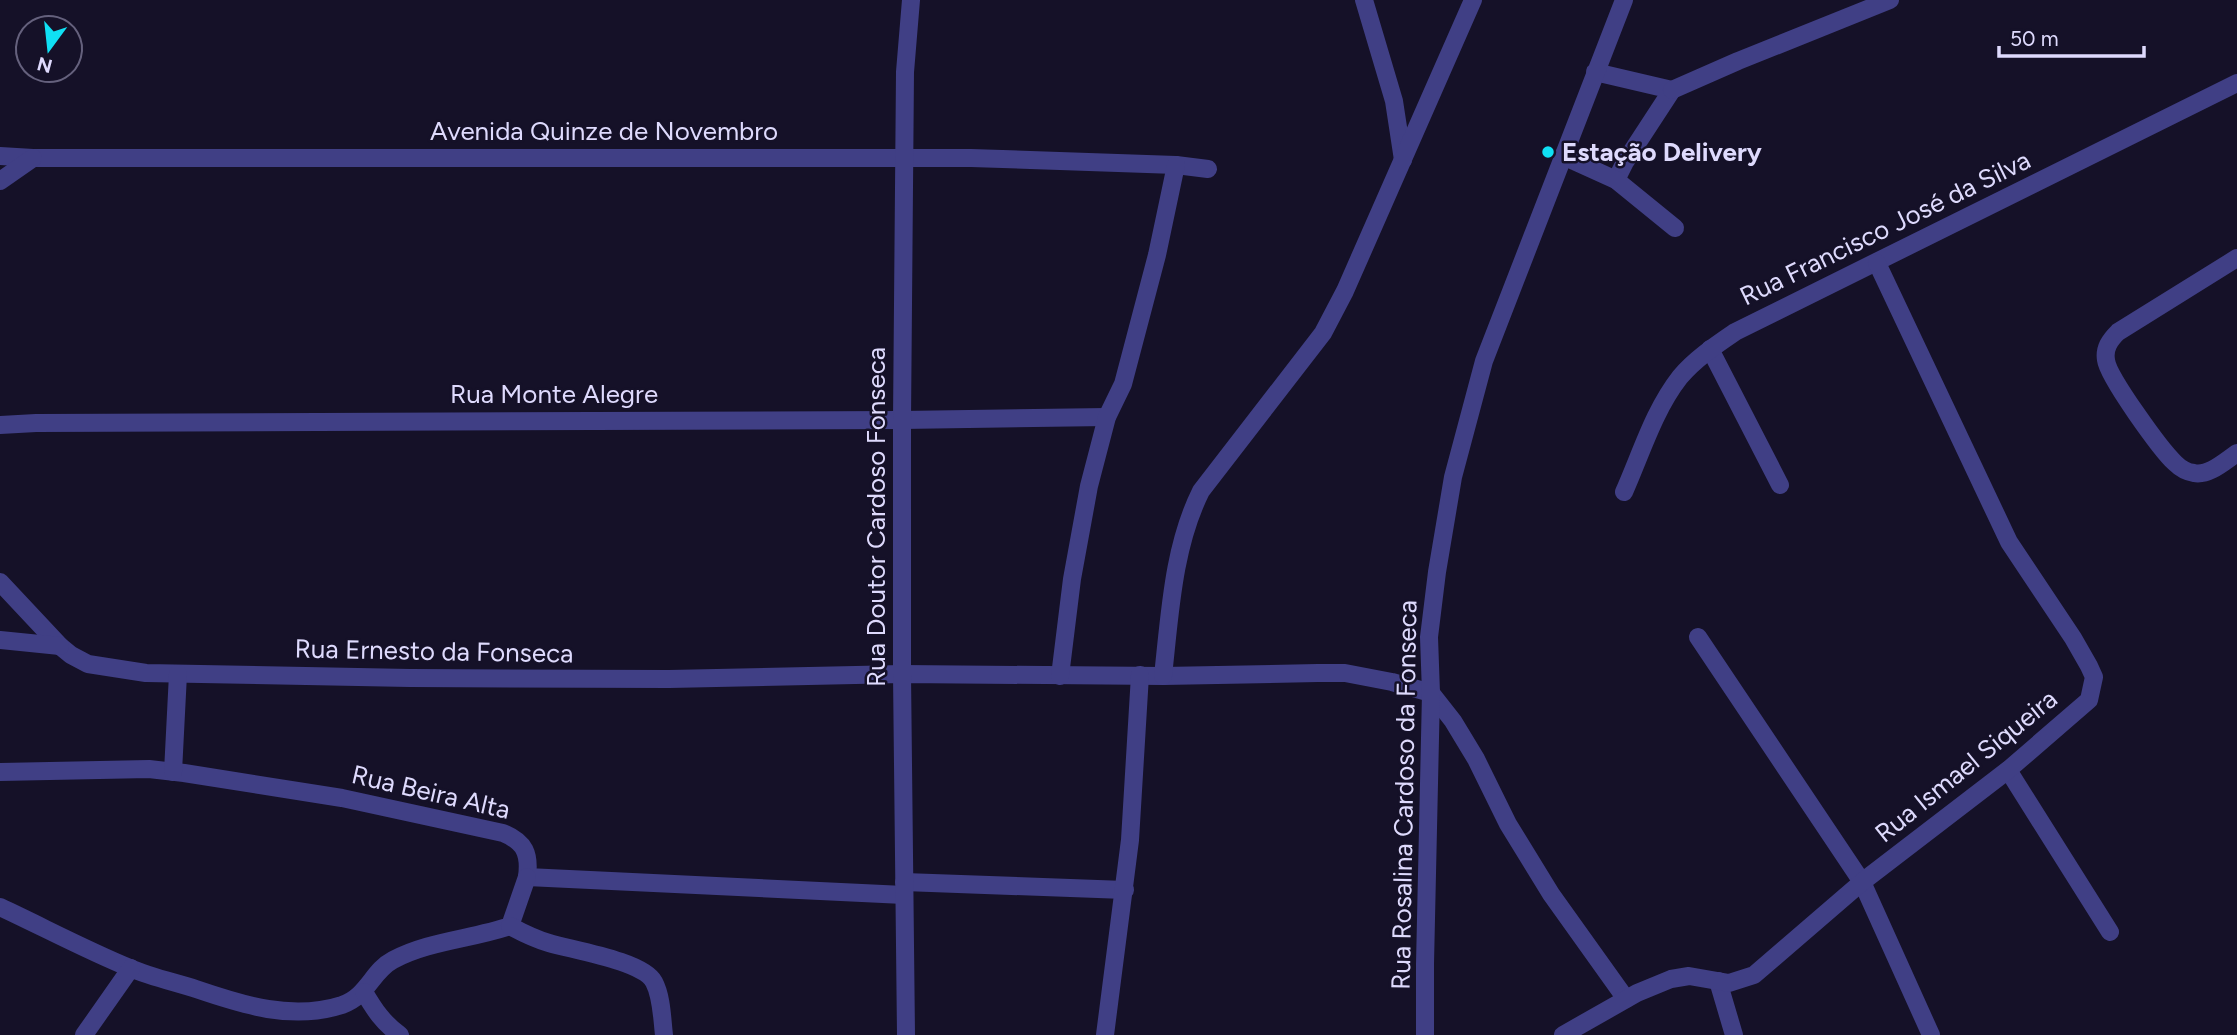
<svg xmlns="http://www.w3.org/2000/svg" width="2237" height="1035" font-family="Figtree,sans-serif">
<rect width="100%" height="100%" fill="#151128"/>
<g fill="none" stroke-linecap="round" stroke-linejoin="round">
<g stroke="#403f85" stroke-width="18">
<path d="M1364,0L1394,101L1403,160"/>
<path d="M1595,72L1672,90L1625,162L1616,180"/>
<path d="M1672,90L1738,61L1890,0"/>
<path d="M0,156L33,158H971L1176,165L1208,169"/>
<path d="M1563,156L1616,180L1675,228"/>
<path d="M0,181L33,158"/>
<path d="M2237,258L2118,332C2110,340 2104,348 2106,360C2108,377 2161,450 2175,463C2181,469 2186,472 2194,473C2209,476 2225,461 2237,453"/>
<path d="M1710,349L1780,485"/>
<path d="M0,425L36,423L902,420L1107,417"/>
<path d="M1624,492C1641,454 1654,410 1680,377C1695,359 1716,345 1735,332L2237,83"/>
<path d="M0,582L60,646L71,655L88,664L146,673L410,678L669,679L902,674L1163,676L1318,673H1345L1392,682L1431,693L1453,721L1476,759L1508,824L1551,894L1626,999"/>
<path d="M1698,637L1862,882L1931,1035"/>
<path d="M0,640L60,646"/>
<path d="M1060,676L1072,579L1089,486L1107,417L1123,384L1157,255L1176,165"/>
<path d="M1163,676C1170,613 1173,547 1201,491L1323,333L1345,291L1473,0"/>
<path d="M2008,770L2110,932"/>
<path d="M0,772L149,769L184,773L342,798L503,833C525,842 530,854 527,877L904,895"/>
<path d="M173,772L178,674"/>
<path d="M904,882L1125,890"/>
<path d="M0,907C43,927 86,950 130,968C151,977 174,982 196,989C243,1005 292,1021 342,1005C368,996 372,971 393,960C428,941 472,939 510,926L527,877"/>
<path d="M510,926C523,933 535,939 549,943C572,950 643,961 654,982C662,997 662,1019 664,1035"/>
<path d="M1718,981L1734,1035"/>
<path d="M364,992C374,1009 383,1023 400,1035"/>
<path d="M84,1035L131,968"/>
<path d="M906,1035L902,674V420L905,72L911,0"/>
<path d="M1105,1035L1130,840L1140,675"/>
<path d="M1425,1035V964L1431,693L1429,637L1437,572L1453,477L1484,361L1624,0"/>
<path d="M1563,1035L1637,993L1671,979L1689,976L1729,983L1754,975L1862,882L2008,770L2089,700L2094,677L2089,666L2073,638L2009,542L1877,263"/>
</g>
</g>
<circle fill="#10e0f4" stroke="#151128" stroke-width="2.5" cx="1548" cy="152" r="7"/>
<g text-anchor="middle" stroke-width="5" stroke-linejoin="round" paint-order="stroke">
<g font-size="26" fill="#dedafd" stroke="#151128">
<text x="604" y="140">Avenida Quinze de Novembro</text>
<text transform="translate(1885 228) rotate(-26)" y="9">Rua Francisco José da Silva</text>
<text x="554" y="403">Rua Monte Alegre</text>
<text transform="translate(876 517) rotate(-90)" y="9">Rua Doutor Cardoso Fonseca</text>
<text transform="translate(434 651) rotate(1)" y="9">Rua Ernesto da Fonseca</text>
<text transform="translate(1966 766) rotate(-39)" y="9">Rua Ismael Siqueira</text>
<text transform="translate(431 792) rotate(13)" y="9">Rua Beira Alta</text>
<text transform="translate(1404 795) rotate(-89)" y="9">Rua Rosalina Cardoso da Fonseca</text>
</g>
<g font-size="26" font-weight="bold" fill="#dedafd" stroke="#151128" text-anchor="start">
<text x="1562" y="161">Estação Delivery</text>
</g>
</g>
<g transform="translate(49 49) rotate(195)"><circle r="33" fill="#151128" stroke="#65617d" stroke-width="2"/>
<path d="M0-5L12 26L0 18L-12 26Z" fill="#10e0f4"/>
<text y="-10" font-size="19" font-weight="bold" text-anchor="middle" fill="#dedafd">N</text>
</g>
<path d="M1999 46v10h145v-10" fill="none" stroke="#dedafd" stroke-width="3.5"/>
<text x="2010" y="46" font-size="21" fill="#dedafd" stroke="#151128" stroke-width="5" paint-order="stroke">50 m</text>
</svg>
